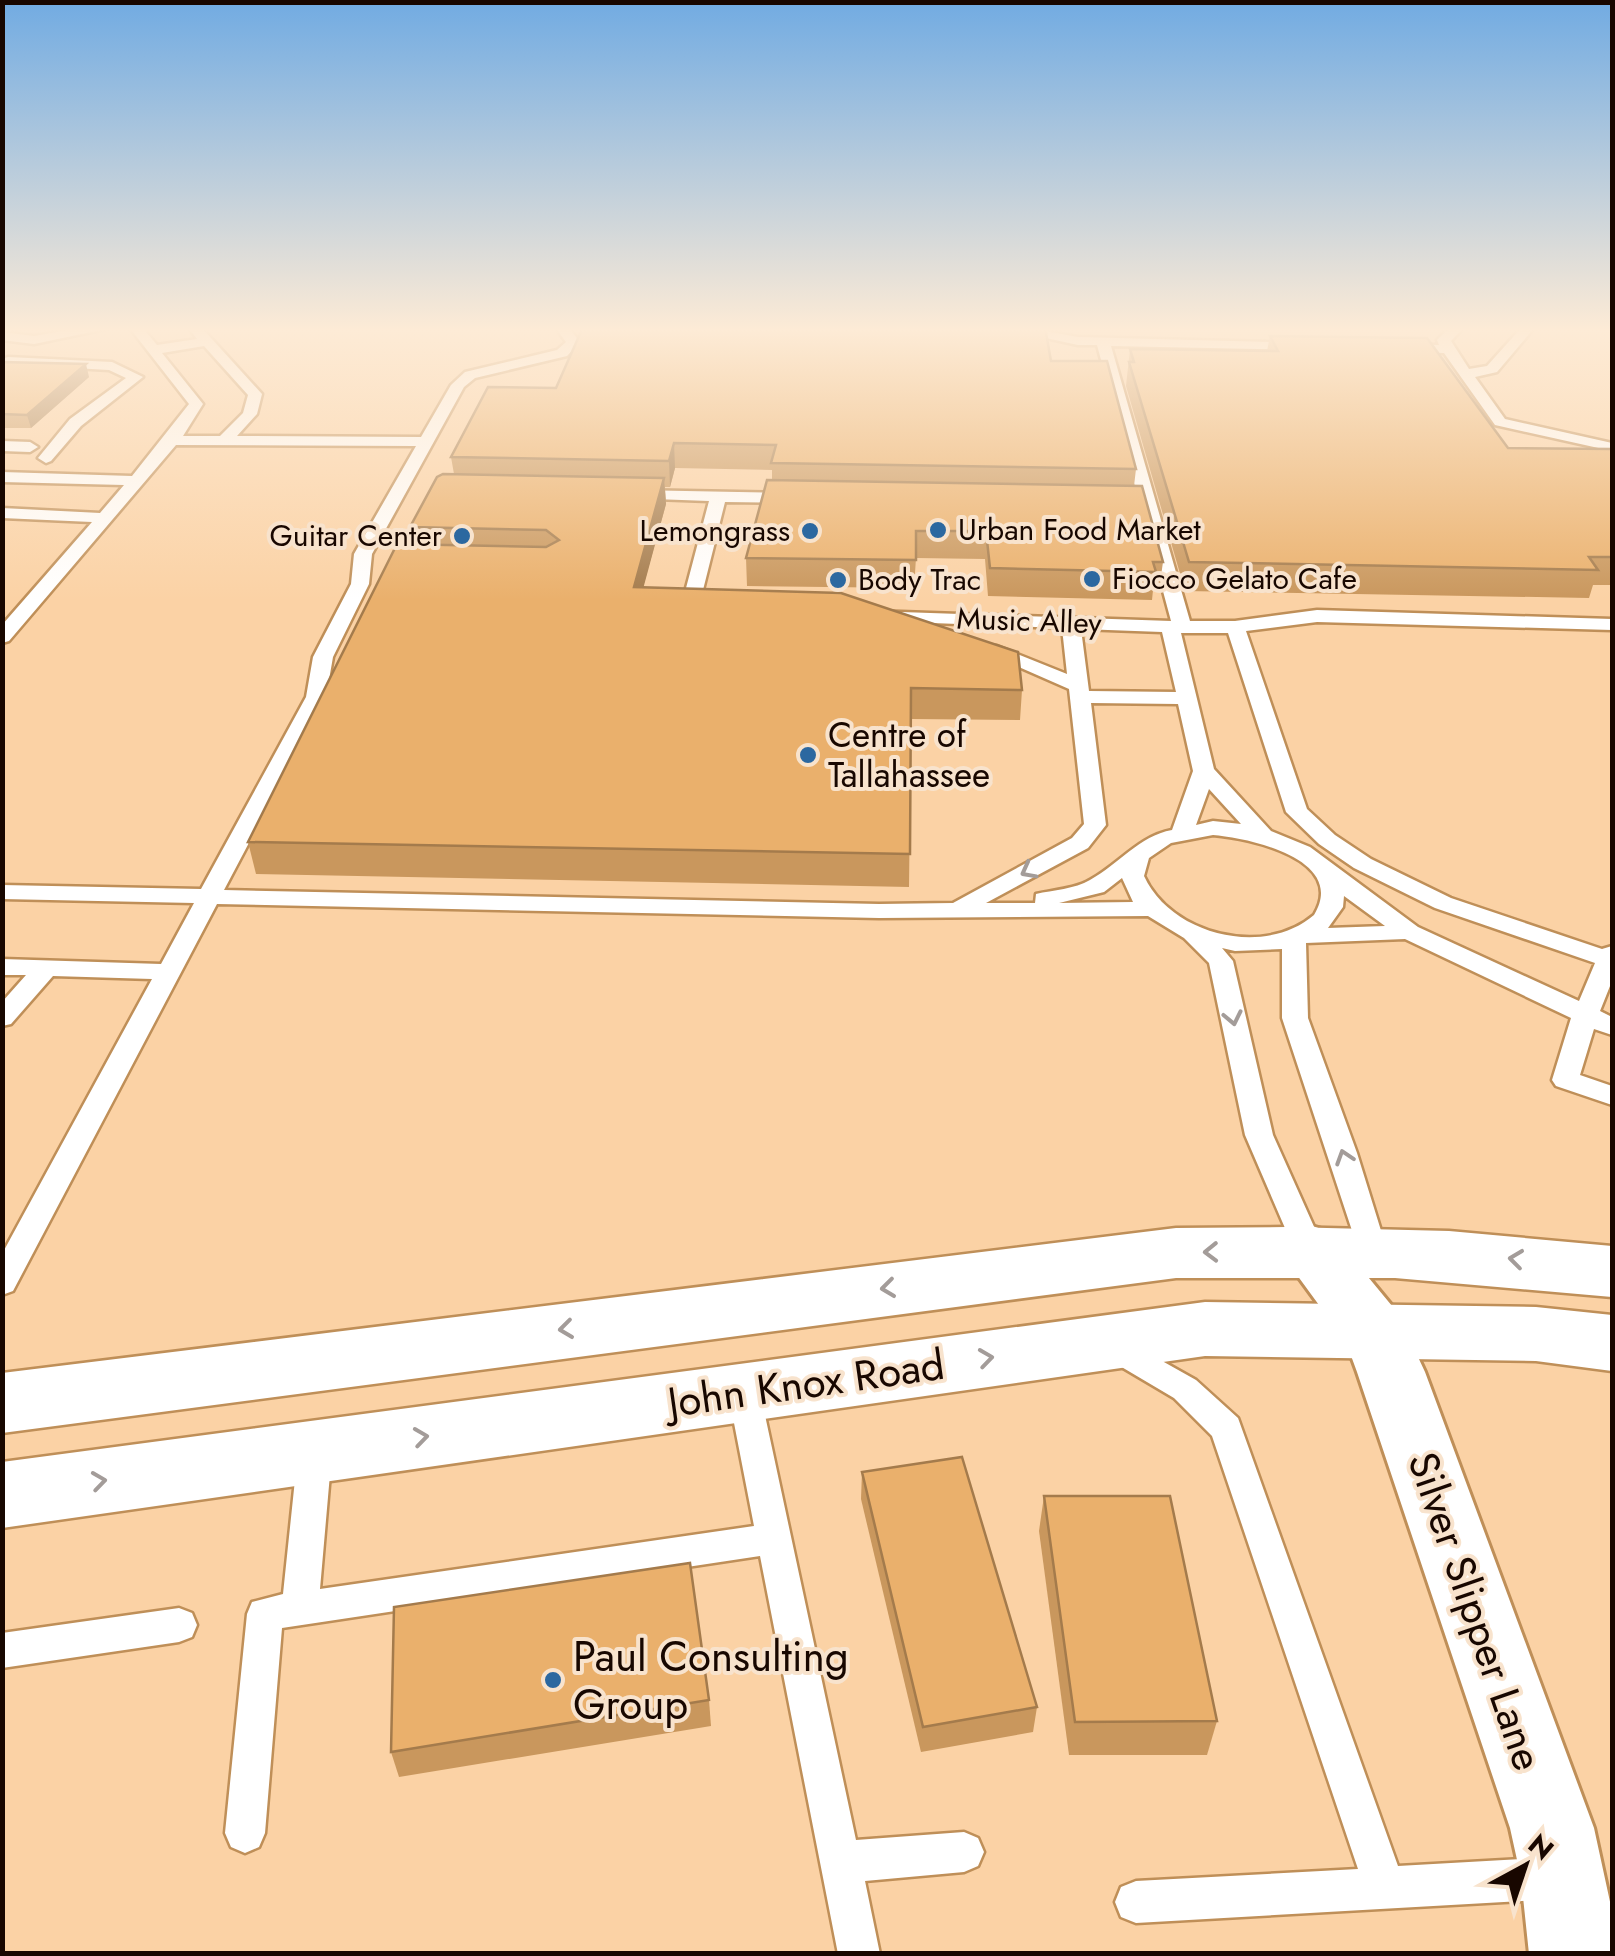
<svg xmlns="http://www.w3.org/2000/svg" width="1615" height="1956" font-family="Jost,sans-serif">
<rect width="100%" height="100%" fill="#fbd2a5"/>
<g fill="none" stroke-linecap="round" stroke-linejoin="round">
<defs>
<g id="lane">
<path d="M87,327H115L34,344L2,340V332L34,336Z"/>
<path d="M129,327H142L157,345L197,339L188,327H201L262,394L257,414L237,436L421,437L451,385L465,372L557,350L566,342L555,327H568L580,342L567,356L475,378L464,387L372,554L369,584L333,657L326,697L224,890L879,904L953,903L1072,838L1084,824L1069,689L980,650L983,646H997L1067,674L1062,628L879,621L870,615L872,611L1171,621L1097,345H1078L996,327H1022L1078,337L1308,343V349L1303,350L1111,346L1190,621H1235L1317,610L1612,619V630L1317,622L1246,631L1307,809L1335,835L1371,859L1451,898L1602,949L1612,946V981L1600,1011L1612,1017V1035L1594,1029L1580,1075L1612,1086V1105L1556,1086L1552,1080L1571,1018L1405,939L1306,943L1308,1018L1357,1153L1387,1250L1383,1258L1372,1261L1361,1258L1282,1018V949L1235,951L1222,948L1233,961L1273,1135L1324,1249L1320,1257L1309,1260L1298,1257L1294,1249L1245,1135L1209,963L1184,938L1148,916L879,918L217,904L13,1291L2,1295V1254L152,979L53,976L11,1024L2,1026V1002L26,975H2V959L161,964L194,903L2,899V885L201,889L306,697L313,657L351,584L354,554L416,446L176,445L9,641L2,643V625L92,522L2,518V508L100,513L124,485L2,482V472L132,476L189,404ZM204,346L248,395L243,413L220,436H183L203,404L162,353ZM1081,629L1162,632L1176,692L1089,691ZM1181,633H1228L1286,812L1319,844L1354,868L1435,908L1595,963L1579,1001L1418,927L1310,847L1271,831L1214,769ZM1091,703L1178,704L1193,771L1172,830C1139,836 1119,864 1090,880C1075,889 1053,890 1036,894L1035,903H986L1088,848L1106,825ZM1209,789L1241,824L1213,821L1196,825ZM1213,835C1249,838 1348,859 1314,915C1264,958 1171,935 1144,876L1149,858L1171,843ZM1122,878L1133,902L1059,903L1104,892ZM1344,896L1385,926L1328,928L1343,907Z"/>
<path d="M1450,327H1464L1451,341L1469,369L1487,366L1522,327H1535L1497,372L1475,377L1505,419L1612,443V451L1495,425L1444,353L1403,352L1396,348L1403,344L1439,345L1437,340Z"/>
<path d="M8,357L112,362L143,377L81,426L51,461L46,463L38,458L70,419L126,378L109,370L3,364L2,359Z"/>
<path d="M2,441L30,442L38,447L30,452L2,451Z"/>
<path d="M633,490L793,493L801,498L793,503L725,502L700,602L713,607C707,615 687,615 681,607L709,501L627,498L625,495Z"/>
<path d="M1114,1334L1196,1380L1238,1418L1398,1866L1555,1857L1570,1863L1576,1878L1570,1893L1555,1899L1136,1923L1121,1917L1115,1902L1121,1887L1136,1881L1358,1869L1212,1436L1174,1398L1103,1356L1098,1347L1103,1338Z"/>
<path d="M744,1379L756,1383L760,1392L856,1840L964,1832L978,1838L984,1852L978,1866L964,1872L865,1881L880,1954H838L760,1556L282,1628L265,1833L259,1847L245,1853L231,1847L225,1833L247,1614L252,1602L283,1594L298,1451L303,1441L315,1437L327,1441L332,1451L320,1589L754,1526L728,1392L732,1383Z"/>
<path d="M179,1608L192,1613L197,1625L192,1637L179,1642L2,1668V1633Z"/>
</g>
<path id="street" d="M1309,1225L1331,1232L1397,1312L1425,1372L1594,1828L1612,1911V1954H1529L1521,1878L1510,1828L1357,1372L1346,1342L1278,1249L1287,1232Z"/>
<g id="secondary">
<path d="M1286,1227L1449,1231L1612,1246V1297L1395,1278H1176L2,1433V1373L1176,1228Z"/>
<path d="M1205,1302L1536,1307L1612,1315V1371L1536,1361L1205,1356L2,1528V1462Z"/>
</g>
</defs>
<use href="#lane" stroke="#bf8f58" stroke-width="5"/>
<use href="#street" stroke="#bf8f58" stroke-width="6"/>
<use href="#secondary" stroke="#bf8f58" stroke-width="5"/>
<use href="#lane" fill="#fff" fill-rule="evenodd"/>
<use href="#street" fill="#fff" fill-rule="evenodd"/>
<use href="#secondary" fill="#fff" fill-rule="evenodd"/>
</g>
<g fill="#c9975d">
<path d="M1270,336L1508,448L1612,449V585H1593L1589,598L1185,591L1126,386L1130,349L1267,351Z"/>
<path d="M1051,361L1136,469L1134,486L1163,562L1159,590H1153L1152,600L988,596L985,559L916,558L914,588L747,586L746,558L772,480V470L675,468L670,487H665L666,504L643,587L1022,690L1020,720L911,719L909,887L256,874L248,842L413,545L410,527L454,474L451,457L556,388Z"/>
<path d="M2,362L89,377L31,428H2Z"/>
<path d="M862,1472L1037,1707L1033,1732L921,1752L861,1499Z"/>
<path d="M1044,1496L1217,1721L1207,1755H1069L1039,1531Z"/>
<path d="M709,1700L711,1726L399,1777L391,1752Z"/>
</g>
<g fill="#a47b4c">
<path d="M86,364L89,377L31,428L27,415Z"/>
<path d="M674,443L675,468L670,487L669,461Z"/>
<path d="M664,478L666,504L636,615L634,587Z"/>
</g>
<g fill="#eab06c" stroke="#a47b4c" stroke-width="2.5">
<path d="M583,327H1045L1051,361H1107L1136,469L771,463L776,445L674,443L669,461L451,457L488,387L556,388Z"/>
<path d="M1270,336L1427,338L1508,448L1612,449V557H1589L1598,570L1189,562L1129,362H1134L1130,349L1278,351Z"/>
<path d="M2,362L86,364L27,415L2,414Z"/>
<path d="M443,474L664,478L634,587L841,593L1018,652L1022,690L911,688L910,854L248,842L397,544L546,547L559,540L546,530L410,527L437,477Z"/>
<path d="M767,480L1142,486L1163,562H1153L1156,572L990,568L986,531H916V560L746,558Z"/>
<path d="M962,1457L1037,1707L923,1727L862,1472Z"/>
<path d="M1044,1496H1170L1217,1721L1075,1722Z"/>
<path d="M690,1563L709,1700L391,1752L394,1607Z"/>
</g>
<defs><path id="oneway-chevron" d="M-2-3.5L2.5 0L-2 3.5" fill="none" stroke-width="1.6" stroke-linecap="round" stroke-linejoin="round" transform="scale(2.5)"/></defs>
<g stroke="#a39c99">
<use href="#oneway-chevron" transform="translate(1028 871) rotate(152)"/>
<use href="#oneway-chevron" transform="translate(1233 1018) rotate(78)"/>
<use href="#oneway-chevron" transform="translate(1344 1157) rotate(-108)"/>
<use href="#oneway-chevron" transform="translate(1211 1252) rotate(179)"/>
<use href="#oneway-chevron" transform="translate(1516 1259) rotate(-173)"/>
<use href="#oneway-chevron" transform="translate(888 1288) rotate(173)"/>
<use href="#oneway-chevron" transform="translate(566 1329) rotate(173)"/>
<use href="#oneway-chevron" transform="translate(986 1358) rotate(-8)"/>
<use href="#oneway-chevron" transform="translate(421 1437) rotate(-8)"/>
<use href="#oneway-chevron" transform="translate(99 1481) rotate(-8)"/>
</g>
<linearGradient id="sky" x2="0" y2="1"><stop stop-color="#71abe2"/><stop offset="0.55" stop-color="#fdebd6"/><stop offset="1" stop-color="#fdebd6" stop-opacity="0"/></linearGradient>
<rect width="1615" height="600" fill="url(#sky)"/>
<g fill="#2c68a0" stroke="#f8e3cd" stroke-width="4">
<circle cx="938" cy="530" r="10"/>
<circle cx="810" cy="531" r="10"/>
<circle cx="462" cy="536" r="10"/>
<circle cx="1092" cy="579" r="10"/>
<circle cx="838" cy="580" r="10"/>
<circle cx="808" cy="755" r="10"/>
<circle cx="553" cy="1680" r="10"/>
</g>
<g text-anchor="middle" stroke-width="8" stroke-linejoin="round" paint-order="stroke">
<g font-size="30" fill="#180700" stroke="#f8e3cd" text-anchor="start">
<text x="958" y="540">Urban Food Market</text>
<text x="790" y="541" text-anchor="end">Lemongrass</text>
<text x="442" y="546" text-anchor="end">Guitar Center</text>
<text x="1112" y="589">Fiocco Gelato Cafe</text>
<text x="858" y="590">Body Trac</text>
</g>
<g font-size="30" fill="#180700" stroke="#f8e3cd">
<text transform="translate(1029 621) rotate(2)" y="10">Music Alley</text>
</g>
<g font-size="35" fill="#180700" stroke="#f8e3cd" text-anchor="start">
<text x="828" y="747">Centre of<tspan x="828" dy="40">Tallahassee</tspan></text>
</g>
<g font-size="42" fill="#180700" stroke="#f8e3cd">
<text transform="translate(806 1383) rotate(-8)" y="15">John Knox Road</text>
<text transform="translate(1476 1611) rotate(71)" y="15">Silver Slipper Lane</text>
</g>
<g font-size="42" fill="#180700" stroke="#f8e3cd" text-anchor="start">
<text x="573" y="1671">Paul Consulting<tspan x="573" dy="48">Group</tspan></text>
</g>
</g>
<rect width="1615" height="1956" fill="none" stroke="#180700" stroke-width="10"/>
<g transform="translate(1525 1866) rotate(40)" stroke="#f8e3cd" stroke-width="8" paint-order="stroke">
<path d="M0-8L18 38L0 25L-18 38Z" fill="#180700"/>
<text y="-15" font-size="28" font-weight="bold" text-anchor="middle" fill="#180700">N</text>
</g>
</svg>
